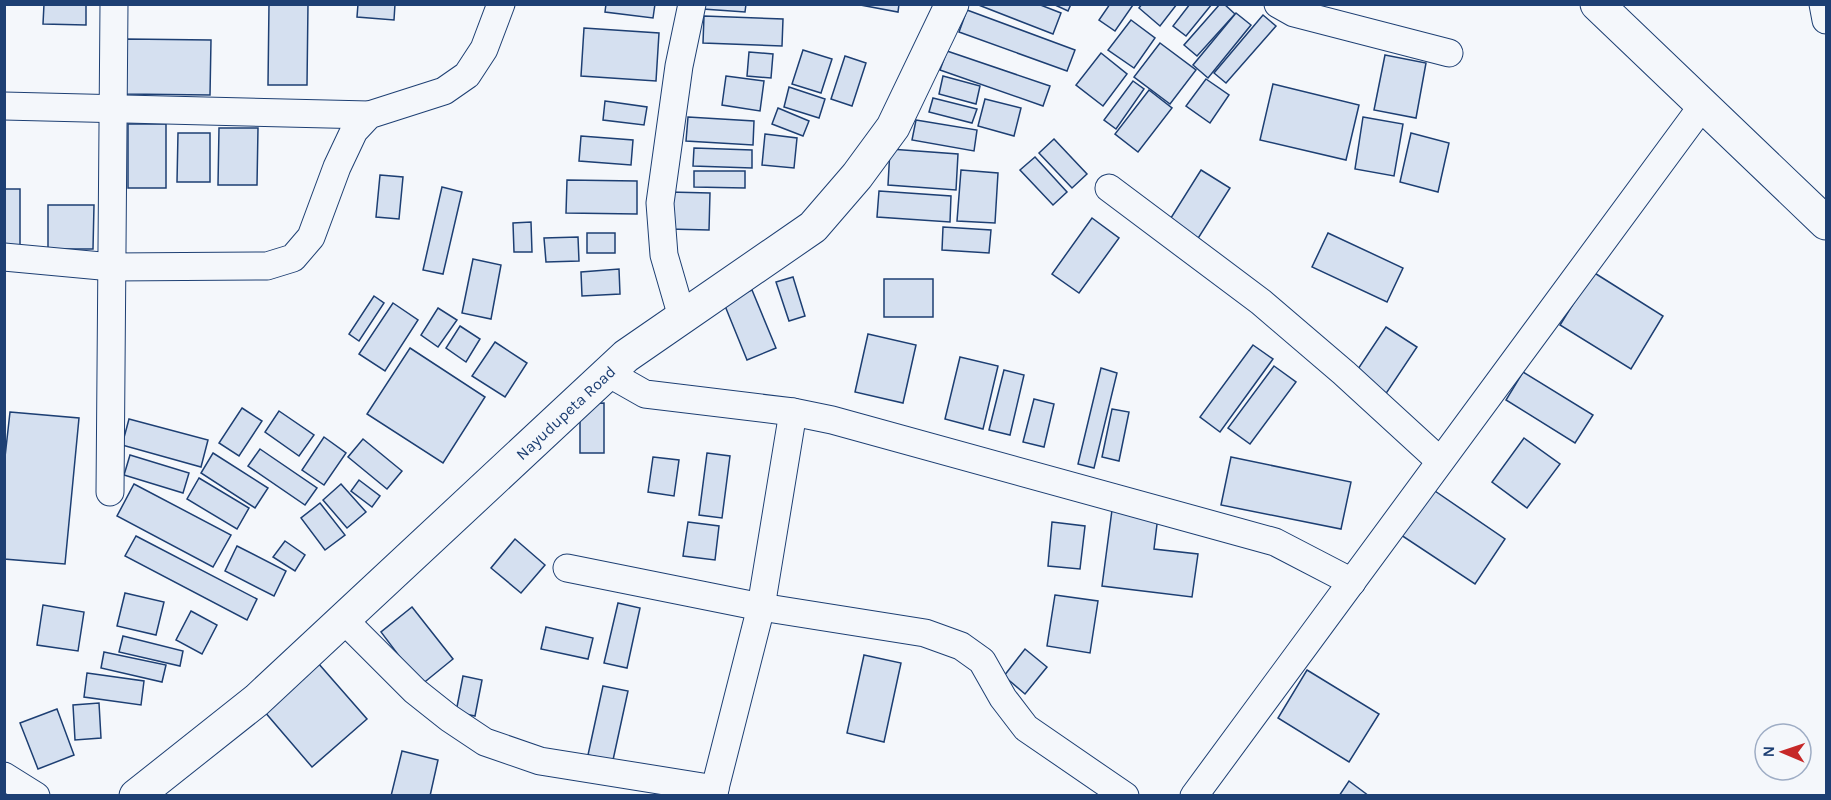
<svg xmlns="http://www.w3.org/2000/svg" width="1831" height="800" font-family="Karla,sans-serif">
<rect width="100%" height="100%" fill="#f4f7fb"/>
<g fill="#d5e0f0" stroke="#1d3f73" stroke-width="1.5">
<path d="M44,4H86V25L43,24Z"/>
<path d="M269,4H308L307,85H268Z"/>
<path d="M358,4H395L394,20L357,17Z"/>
<path d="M606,4H655L653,18L605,12Z"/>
<path d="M703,4H746L745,12L703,9Z"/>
<path d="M855,4H899L898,12Z"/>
<path d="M976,4H1038L1061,13L1053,34Z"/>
<path d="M1053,4H1071L1068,11Z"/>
<path d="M1110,4L1133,5L1115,31L1099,20Z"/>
<path d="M1142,4H1177L1160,26L1139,8Z"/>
<path d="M1190,4H1212L1186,36L1173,26Z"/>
<path d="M1220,4H1224L1235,14L1197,56L1184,45Z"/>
<path d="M967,10L1075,50L1067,71L959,32Z"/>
<path d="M1236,13L1251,25L1208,78L1193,65Z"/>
<path d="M1263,15L1276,26L1226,83L1214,73Z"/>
<path d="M704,16L783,19L782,46L703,43Z"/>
<path d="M1131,20L1155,38L1134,68L1108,50Z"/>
<path d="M584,28L659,33L656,81L581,76Z"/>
<path d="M126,39L211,40L210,95L125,94Z"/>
<path d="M1160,43L1196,70L1170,104L1134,77Z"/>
<path d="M803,50L832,59L821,93L792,84Z"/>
<path d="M947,51L1050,86L1043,106L940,70Z"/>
<path d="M749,52L773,54L771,78L747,76Z"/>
<path d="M1101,53L1127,74L1103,106L1076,85Z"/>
<path d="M1385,55L1426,63L1416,118L1374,110Z"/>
<path d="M845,56L866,63L852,106L831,99Z"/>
<path d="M726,76L764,81L760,111L722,105Z"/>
<path d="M943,76L980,86L976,104L939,94Z"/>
<path d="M1206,79L1229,95L1210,123L1186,106Z"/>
<path d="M1133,81L1144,89L1116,129L1104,120Z"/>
<path d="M1273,84L1359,105L1346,160L1260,140Z"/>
<path d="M789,87L825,99L819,118L784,107Z"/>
<path d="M1149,90L1172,108L1138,152L1115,134Z"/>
<path d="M933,98L977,109L972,123L929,112Z"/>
<path d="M985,99L1021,108L1014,136L978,126Z"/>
<path d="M605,101L647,107L644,125L603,120Z"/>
<path d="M778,108L809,121L803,136L772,124Z"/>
<path d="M688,117L754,121L753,145L686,141Z"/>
<path d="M1363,117L1403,124L1394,176L1355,169Z"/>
<path d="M916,120L977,130L974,151L912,140Z"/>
<rect x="128" y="124" width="38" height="64"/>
<path d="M219,128H258L257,185H218Z"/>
<path d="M178,133H210V182H177Z"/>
<path d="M1411,133L1449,143L1438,192L1400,182Z"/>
<path d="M765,134L797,138L794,168L762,165Z"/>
<path d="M581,136L633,140L631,165L579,161Z"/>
<path d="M1054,139L1087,174L1072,188L1039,153Z"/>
<path d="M694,148L752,150V168L693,166Z"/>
<path d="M890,149L958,154L956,190L888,185Z"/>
<path d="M1035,157L1067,192L1053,205L1020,170Z"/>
<path d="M961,170L998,173L995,223L957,221Z"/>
<path d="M1201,170L1230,188L1197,240L1169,221Z"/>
<path d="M694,171H745V188L694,187Z"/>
<path d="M380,175L403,177L399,219L376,217Z"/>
<path d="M567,180L637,181V214L566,213Z"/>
<path d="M442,187L462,192L443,274L423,270Z"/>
<path d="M4,189H20V249L4,248Z"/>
<path d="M879,191L951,196L950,222L877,217Z"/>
<path d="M669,192L710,193L709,230L668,229Z"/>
<path d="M48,205H94L93,249H48Z"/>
<path d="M1092,218L1119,238L1079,293L1052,274Z"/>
<path d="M531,222L532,252H514L513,223Z"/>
<path d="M943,227L991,230L989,253L942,250Z"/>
<rect x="587" y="233" width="28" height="20"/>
<path d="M1328,233L1403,268L1387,302L1312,267Z"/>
<path d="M578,237L579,261L546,262L544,238Z"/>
<path d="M473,259L501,265L491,319L462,313Z"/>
<path d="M619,269L620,294L582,296L581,272Z"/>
<path d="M1593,272L1663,316L1631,369L1560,325Z"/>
<path d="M793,277L805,316L789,321L776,282Z"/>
<rect x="884" y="279" width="49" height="38"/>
<path d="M752,290L776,348L747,360L723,301Z"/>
<path d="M374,296L384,303L359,341L349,334Z"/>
<path d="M393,303L418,320L385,371L359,354Z"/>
<path d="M438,308L457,320L438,347L421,335Z"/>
<path d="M460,326L480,339L466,362L446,348Z"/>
<path d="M1386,327L1417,347L1385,395L1354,375Z"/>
<path d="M868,334L916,345L903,403L855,392Z"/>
<path d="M495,342L527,363L505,397L472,376Z"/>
<path d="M1253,345L1273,359L1220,432L1200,417Z"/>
<path d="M410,348L485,397L443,463L367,414Z"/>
<path d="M960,357L998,366L983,429L945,419Z"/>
<path d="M1274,366L1296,382L1250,444L1228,428Z"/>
<path d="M1101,368L1117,373L1094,468L1078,464Z"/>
<path d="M1004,370L1024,375L1010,435L989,430Z"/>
<path d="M1523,372L1593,415L1575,443L1506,400Z"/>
<path d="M1034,399L1054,404L1044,447L1023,442Z"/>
<path d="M604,403V453H580V404Z"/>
<path d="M242,408L262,421L239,456L219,443Z"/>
<path d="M1112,409L1129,412L1119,461L1102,457Z"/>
<path d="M279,411L314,435L299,456L265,432Z"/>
<path d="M10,412L79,418L65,564L4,559V466Z"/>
<path d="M129,419L208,440L201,467L122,445Z"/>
<path d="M324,437L346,453L324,485L302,470Z"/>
<path d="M1524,438L1560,464L1527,508L1492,482Z"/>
<path d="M363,439L402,471L387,489L348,457Z"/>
<path d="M260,449L317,488L305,505L248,466Z"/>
<path d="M213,453L268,488L255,508L201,473Z"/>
<path d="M707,453L730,456L722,518L699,515Z"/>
<path d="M130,455L189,473L183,493L124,475Z"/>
<path d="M653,457L679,460L674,496L648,492Z"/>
<path d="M1231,457L1351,482L1341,529L1221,505Z"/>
<path d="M199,478L249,508L237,529L187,499Z"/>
<path d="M359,480L380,496L372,507L351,491Z"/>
<path d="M134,484L231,535L213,567L117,516Z"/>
<path d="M341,484L366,512L347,528L323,500Z"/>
<path d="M1432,489L1505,539L1475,584L1401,535Z"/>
<path d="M320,503L345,535L325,550L301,518Z"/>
<path d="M1112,510L1158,516L1154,549L1198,554L1192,597L1102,586Z"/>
<path d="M688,522L719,526L715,560L683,556Z"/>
<path d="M1052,522L1085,526L1080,569L1048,566Z"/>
<path d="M136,536L257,599L247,620L125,556Z"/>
<path d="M515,539L545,565L521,593L491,568Z"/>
<path d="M285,541L305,555L295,571L273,557Z"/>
<path d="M237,546L286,571L274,596L225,571Z"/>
<path d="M125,593L164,602L156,635L117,626Z"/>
<path d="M1055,595L1098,601L1090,653L1047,646Z"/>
<path d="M618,603L640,608L627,668L604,663Z"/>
<path d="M43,605L84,612L78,651L37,645Z"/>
<path d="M412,607L453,659L421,685L381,632Z"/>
<path d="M191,611L217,625L202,654L176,640Z"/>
<path d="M546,627L593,638L588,659L541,649Z"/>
<path d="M123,636L183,651L180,666L119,652Z"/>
<path d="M1025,649L1047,667L1025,694L1004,676Z"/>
<path d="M104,652L166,665L162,682L101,668Z"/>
<path d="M864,655L901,663L884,742L847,733Z"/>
<path d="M318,663L367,719L312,767L264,711Z"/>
<path d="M1307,670L1379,714L1349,762L1278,718Z"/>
<path d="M87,673L144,681L141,705L84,697Z"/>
<path d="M463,676L482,680L475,716L456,712Z"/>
<path d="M603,686L628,691L613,760L588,755Z"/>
<path d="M99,703L101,738L75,740L73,705Z"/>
<path d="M57,709L74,755L38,769L20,723Z"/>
<path d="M402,751L438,760L430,796H391Z"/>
<path d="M1349,781L1369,796H1339Z"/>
</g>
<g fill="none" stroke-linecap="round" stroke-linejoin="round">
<defs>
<g id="minor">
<path d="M1278,4L1294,13L1449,53"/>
<path d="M1823,4L1826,20"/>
<path d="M4,106L369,115"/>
<path d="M1109,188L1261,302L1344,373L1440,461"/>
<path d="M4,257L112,267L267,266L293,258L311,237L337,167L354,131L369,115L444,91L467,75L484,49L501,4"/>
<path d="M682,317L664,255L660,203L679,66L692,4"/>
<path d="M608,373L645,394L793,412L832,420L1275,542L1352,582"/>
<path d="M110,492L114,4"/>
<path d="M567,568L761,607L925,633L961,646L982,661L1003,698L1026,728L1125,796"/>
<path d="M343,619L415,691L449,718L485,742L540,761L715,789"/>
<path d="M4,776L36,796"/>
<path d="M713,796L761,607L793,412"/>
<path d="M1194,796L1703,105"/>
</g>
<g id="tertiary">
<path id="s1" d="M136,796L257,700L626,356L813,227L857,176L893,127L952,4"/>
</g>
<path id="primary" d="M1597,4L1826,223"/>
</defs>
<use href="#minor" stroke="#1d3f73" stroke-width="29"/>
<use href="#tertiary" stroke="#1d3f73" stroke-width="35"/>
<use href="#primary" stroke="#1d3f73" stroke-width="35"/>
<use href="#minor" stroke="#f4f7fb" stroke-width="27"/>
<use href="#tertiary" stroke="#f4f7fb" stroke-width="33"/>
<use href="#primary" stroke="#f4f7fb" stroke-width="33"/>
</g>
<g text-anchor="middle" stroke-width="4.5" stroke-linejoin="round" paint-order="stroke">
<g font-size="16" fill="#1d3f73" stroke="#f4f7fb">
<text dy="6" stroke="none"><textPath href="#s1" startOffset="576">Nayudupeta Road</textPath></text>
</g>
</g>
<rect width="1831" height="800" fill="none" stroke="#1d3f73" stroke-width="12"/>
<g transform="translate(1783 752) rotate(272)"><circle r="28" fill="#f4f7fb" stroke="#9eadc5" stroke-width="1.5"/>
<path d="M0-4.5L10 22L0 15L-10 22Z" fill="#c62828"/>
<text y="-9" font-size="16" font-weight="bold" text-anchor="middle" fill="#1d3f73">N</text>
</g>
</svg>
